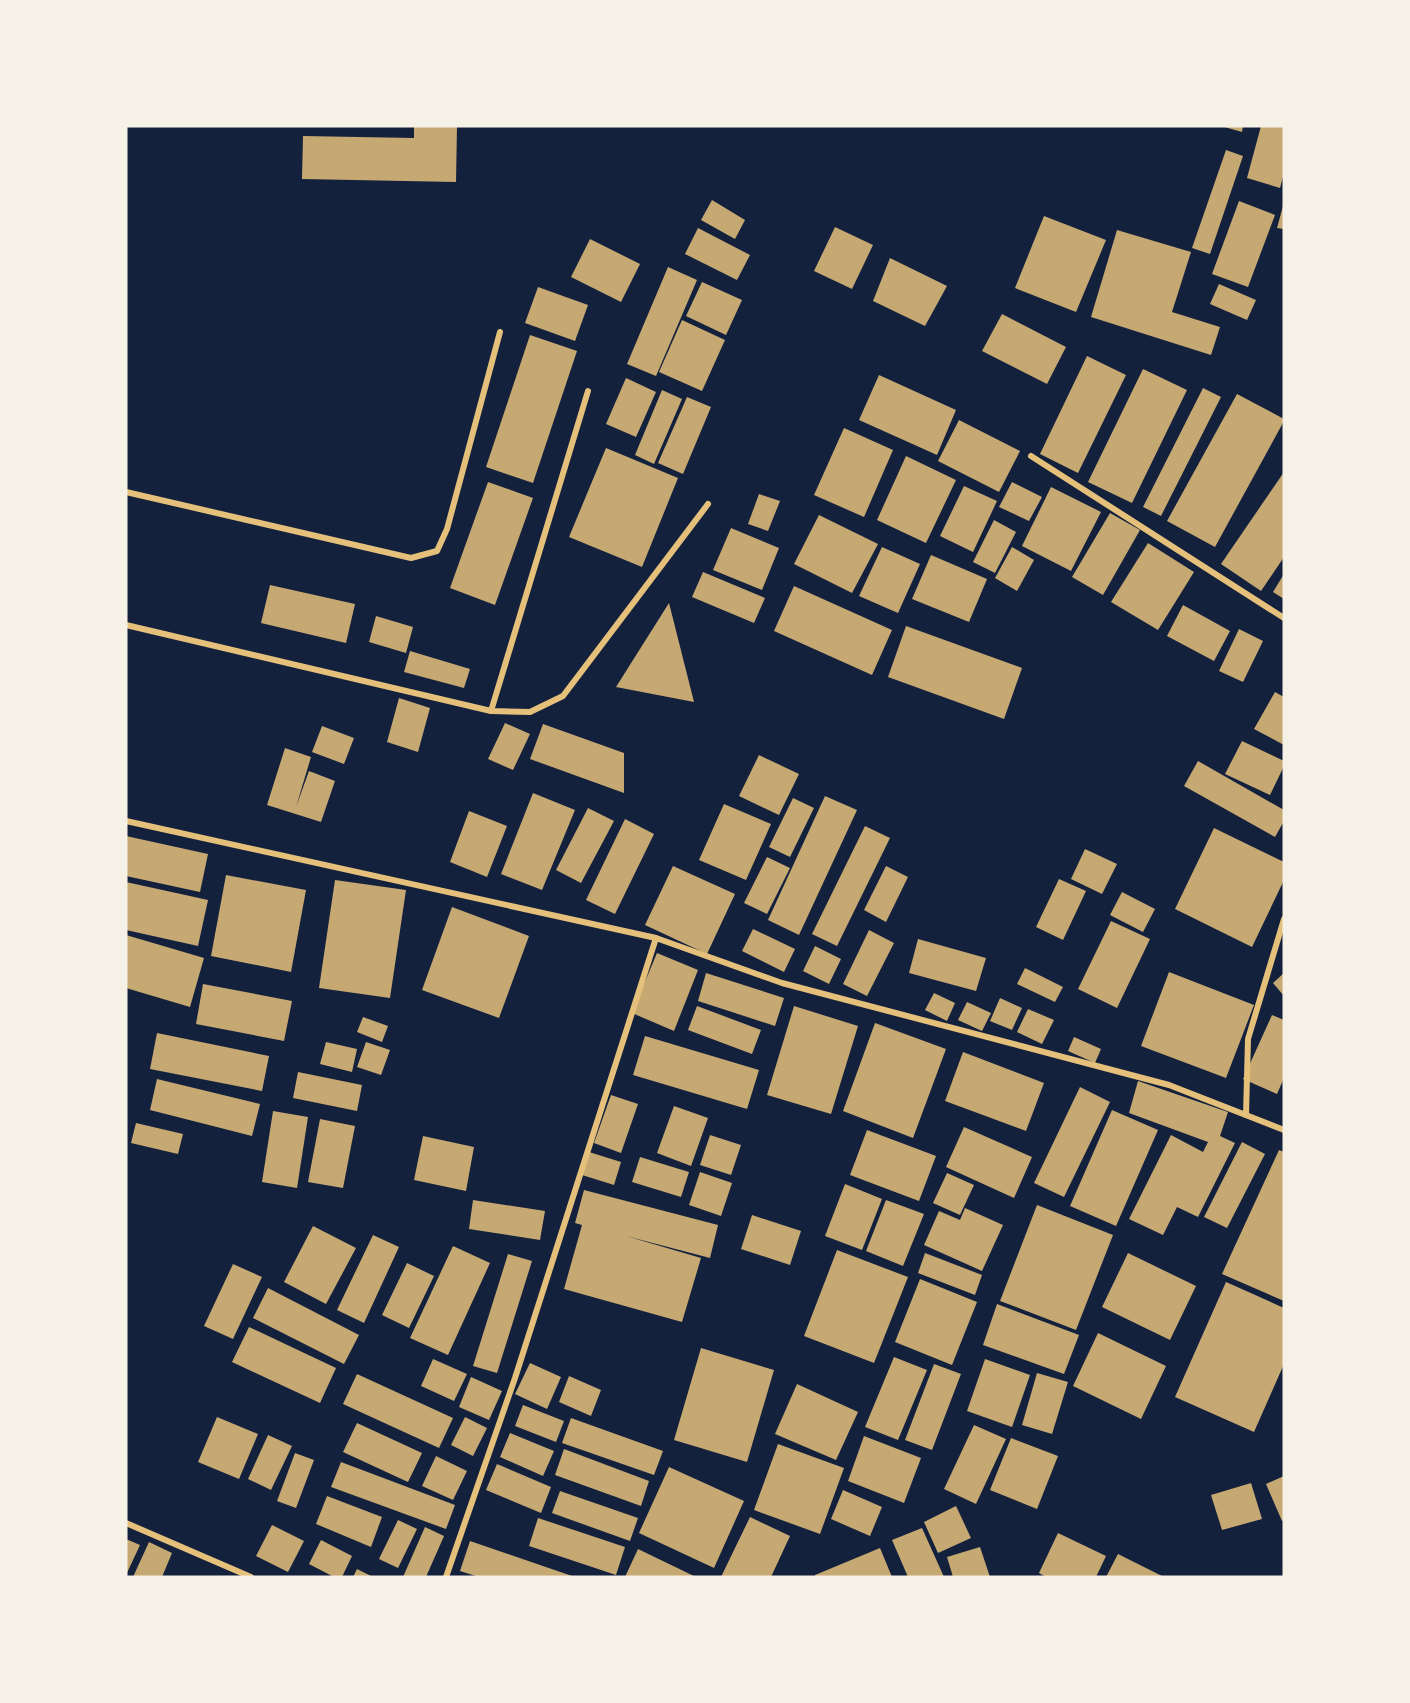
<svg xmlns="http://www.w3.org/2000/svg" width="1410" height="1703" font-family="'Times New Roman',serif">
<rect width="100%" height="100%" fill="#14213d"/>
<g fill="#c6a872">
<path d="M414,126H457L456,182L302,179L303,136L414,138Z"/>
<path d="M1221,126H1243L1242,132Z"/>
<path d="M1261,126H1284V173L1280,188L1247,178Z"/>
<path d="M1226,150L1243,156L1210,254L1192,248Z"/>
<path d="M712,200L745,220L735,239L701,220Z"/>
<path d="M1239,201L1275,215L1248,287L1212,274Z"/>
<path d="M1283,206H1284V229L1277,228Z"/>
<path d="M1044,216L1106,240L1076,312L1015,288Z"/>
<path d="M835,227L873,245L852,289L814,271Z"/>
<path d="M698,228L750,255L737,280L685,254Z"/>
<path d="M1117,230L1191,252L1172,312L1220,327L1211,355L1091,317Z"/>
<path d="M590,239L640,264L621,302L571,277Z"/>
<path d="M890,258L947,286L925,326L873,301Z"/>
<path d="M668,267L697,280L656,376L627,364Z"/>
<path d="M702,282L742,300L726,335L686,316Z"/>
<path d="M1219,284L1256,300L1247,320L1210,304Z"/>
<path d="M538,287L588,305L575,341L525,323Z"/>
<path d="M1002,314L1066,347L1047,384L982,351Z"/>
<path d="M682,320L725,340L702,391L659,372Z"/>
<path d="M530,335L577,351L533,483L486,467Z"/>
<path d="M1087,356L1126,375L1078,473L1040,454Z"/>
<path d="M1143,369L1187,390L1132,503L1088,482Z"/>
<path d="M879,375L956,410L937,455L859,420Z"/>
<path d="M626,378L656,392L636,437L606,424Z"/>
<path d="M1203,388L1221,397L1161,516L1143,507Z"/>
<path d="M662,390L682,399L654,464L635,455Z"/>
<path d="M1237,394L1284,419V421L1215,547L1167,521Z"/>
<path d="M687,397L711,407L683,474L658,463Z"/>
<path d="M959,420L1020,451L999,492L938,461Z"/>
<path d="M844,428L893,450L864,517L814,495Z"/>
<path d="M606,448L678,478L642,567L569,537Z"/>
<path d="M906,456L956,480L926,543L877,520Z"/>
<path d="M1284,472V557L1261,591L1221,564Z"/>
<path d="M488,482L533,498L495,605L450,588Z"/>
<path d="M1012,482L1042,497L1029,521L999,507Z"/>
<path d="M964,486L997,501L973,552L940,536Z"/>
<path d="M1051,487L1101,512L1071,571L1022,546Z"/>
<path d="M759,494L780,501L768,531L748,524Z"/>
<path d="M1110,513L1140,530L1103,595L1072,577Z"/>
<path d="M819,515L878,544L852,593L794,564Z"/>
<path d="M994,520L1016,532L995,573L973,562Z"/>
<path d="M731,528L779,548L762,590L713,570Z"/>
<path d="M1148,543L1194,572L1158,630L1111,602Z"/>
<path d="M882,547L920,564L898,613L859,596Z"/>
<path d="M1012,547L1034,560L1017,591L995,578Z"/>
<path d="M931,555L987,579L969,622L912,599Z"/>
<path d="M703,572L765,598L754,623L692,597Z"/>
<path d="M1284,574V599L1273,592Z"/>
<path d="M270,585L355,604L346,643L261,623Z"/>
<path d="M794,586L892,630L872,675L774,631Z"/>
<path d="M669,603L694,702L616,687Z"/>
<path d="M1183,605L1230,631L1214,661L1167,636Z"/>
<path d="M376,616L413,627L406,653L369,642Z"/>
<path d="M906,626L1022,668L1004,719L888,677Z"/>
<path d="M1239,629L1263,641L1243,682L1219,671Z"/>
<path d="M410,651L470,669L464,688L404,672Z"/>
<path d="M1275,692L1284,697V745L1254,729Z"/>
<path d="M399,698L430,708L418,752L387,742Z"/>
<path d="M505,723L530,734L513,770L488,759Z"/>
<path d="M543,724L624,753V793L530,759Z"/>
<path d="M322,726L354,738L344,764L312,752Z"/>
<path d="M1242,741L1284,761V766L1270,795L1225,774Z"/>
<path d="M285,748L311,757L296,807L309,771L335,781L321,822L267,805Z"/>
<path d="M759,755L799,774L779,815L739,796Z"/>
<path d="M1198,761L1284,810V821L1275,837L1184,786Z"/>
<path d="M533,793L575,810L542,890L501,874Z"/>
<path d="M825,796L857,810L799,935L768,920Z"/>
<path d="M793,798L814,808L790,857L769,847Z"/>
<path d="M724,804L771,824L746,880L699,860Z"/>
<path d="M588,808L614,821L581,883L556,870Z"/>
<path d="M469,811L507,826L487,877L450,862Z"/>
<path d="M625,819L654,834L615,914L586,900Z"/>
<path d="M865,826L890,838L837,946L812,934Z"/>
<path d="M1214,828L1284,862V880L1252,947L1175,909Z"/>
<path d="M126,836L208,854L200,892L126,876Z"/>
<path d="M1085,849L1117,864L1102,894L1071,879Z"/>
<path d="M767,857L790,868L767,914L744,903Z"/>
<path d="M673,866L735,894L707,954L645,925Z"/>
<path d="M886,866L908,877L886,922L864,910Z"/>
<path d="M226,875L306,890L291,972L211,956Z"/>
<path d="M1059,879L1086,891L1063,940L1036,927Z"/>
<path d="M335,880L406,890L390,998L319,988Z"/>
<path d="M126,882L208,900L198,946L126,930Z"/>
<path d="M1122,892L1155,909L1143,932L1110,915Z"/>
<path d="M452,907L529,936L499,1018L422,990Z"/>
<path d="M1111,921L1150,939L1117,1008L1078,989Z"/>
<path d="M753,929L795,949L784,972L742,951Z"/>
<path d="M869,930L894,943L867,996L843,984Z"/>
<path d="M126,935L204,958L190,1007L126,988Z"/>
<path d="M918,939L986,958L976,991L909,973Z"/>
<path d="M815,946L841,959L829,984L803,971Z"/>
<path d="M657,953L698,970L674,1031L632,1013Z"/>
<path d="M1025,968L1063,987L1055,1002L1017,984Z"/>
<path d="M1169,972L1254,1005L1226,1078L1141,1046Z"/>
<path d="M706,973L784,998L775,1026L698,1001Z"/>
<path d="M1284,973V996L1273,983Z"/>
<path d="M203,984L292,1001L284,1041L196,1024Z"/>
<path d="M934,993L955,1003L947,1021L925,1010Z"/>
<path d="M1000,998L1022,1008L1012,1030L990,1021Z"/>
<path d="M967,1002L991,1013L982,1031L958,1020Z"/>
<path d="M697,1006L761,1030L752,1054L688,1030Z"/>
<path d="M794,1006L858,1026L831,1114L767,1095Z"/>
<path d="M1028,1009L1054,1020L1042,1044L1017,1032Z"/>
<path d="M1272,1015L1284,1020V1078L1277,1094L1243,1079Z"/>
<path d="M363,1017L388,1026L382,1042L357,1032Z"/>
<path d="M875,1023L946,1049L913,1138L843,1111Z"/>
<path d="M157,1033L269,1056L262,1091L150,1069Z"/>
<path d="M645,1036L759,1070L747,1109L633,1075Z"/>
<path d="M1074,1037L1101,1049L1095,1063L1068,1051Z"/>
<path d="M326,1042L357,1049L352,1072L320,1064Z"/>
<path d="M366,1042L390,1050L381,1075L357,1067Z"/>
<path d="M963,1052L1044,1083L1026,1131L945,1101Z"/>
<path d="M298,1072L362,1085L357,1111L293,1098Z"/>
<path d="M157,1079L260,1104L252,1136L150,1110Z"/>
<path d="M1138,1081L1228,1112L1220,1136L1235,1143L1198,1217L1177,1207L1163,1235L1129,1219L1171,1135L1203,1152L1208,1142L1129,1113Z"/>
<path d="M1080,1087L1110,1102L1064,1197L1034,1183Z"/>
<path d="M611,1095L638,1104L621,1153L594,1143Z"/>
<path d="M674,1106L708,1118L691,1166L657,1153Z"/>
<path d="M1112,1110L1158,1130L1116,1226L1070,1206Z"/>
<path d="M273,1111L308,1117L297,1188L262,1182Z"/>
<path d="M320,1119L355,1126L343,1188L308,1182Z"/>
<path d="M136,1123L183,1134L178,1154L131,1143Z"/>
<path d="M964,1127L1032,1157L1014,1198L946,1167Z"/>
<path d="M867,1130L936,1156L919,1201L850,1175Z"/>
<path d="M710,1135L741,1145L731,1175L700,1165Z"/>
<path d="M423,1136L474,1147L466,1191L414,1180Z"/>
<path d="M1242,1142L1265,1154L1227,1228L1204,1217Z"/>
<path d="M1279,1150L1284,1152V1301L1222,1274Z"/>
<path d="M589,1152L621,1162L614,1185L582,1175Z"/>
<path d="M640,1157L689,1172L681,1197L632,1182Z"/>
<path d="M700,1172L732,1183L721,1216L689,1205Z"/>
<path d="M947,1173L974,1185L960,1215L933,1203Z"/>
<path d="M845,1184L882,1199L862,1250L825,1236Z"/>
<path d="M584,1190L718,1225L710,1258L626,1236L701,1258L682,1322L564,1289L582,1225L575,1223Z"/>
<path d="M473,1200L545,1211L540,1240L469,1229Z"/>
<path d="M886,1200L924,1214L903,1266L866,1251Z"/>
<path d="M1037,1205L1113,1235L1076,1330L1000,1301Z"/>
<path d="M965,1208L1003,1225L982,1271L924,1245L939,1211L960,1220Z"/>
<path d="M752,1215L801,1231L790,1265L741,1249Z"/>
<path d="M313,1226L356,1248L326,1304L284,1282Z"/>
<path d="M373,1235L399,1247L364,1323L337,1310Z"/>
<path d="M453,1246L490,1263L448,1355L410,1338Z"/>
<path d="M837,1250L908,1277L874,1363L804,1336Z"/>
<path d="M925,1253L982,1275L975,1295L918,1273Z"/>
<path d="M1128,1253L1196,1286L1170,1340L1102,1307Z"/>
<path d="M508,1254L532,1261L497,1373L473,1366Z"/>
<path d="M407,1263L434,1276L409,1328L382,1315Z"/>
<path d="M233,1264L262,1277L233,1339L204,1326Z"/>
<path d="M920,1279L977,1302L952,1365L895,1342Z"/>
<path d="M1226,1282L1284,1308V1364L1254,1432L1175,1397Z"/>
<path d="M268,1288L359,1335L344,1364L253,1318Z"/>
<path d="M997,1304L1079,1335L1064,1374L983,1345Z"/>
<path d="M249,1327L336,1368L320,1403L232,1362Z"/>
<path d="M1098,1333L1166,1366L1141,1419L1073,1386Z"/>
<path d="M701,1348L774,1370L747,1462L674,1440Z"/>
<path d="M894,1357L927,1370L898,1440L865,1427Z"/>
<path d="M433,1359L467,1374L454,1401L421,1386Z"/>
<path d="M985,1359L1030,1375L1012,1427L967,1411Z"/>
<path d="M530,1363L561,1377L547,1409L515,1394Z"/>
<path d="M934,1364L961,1374L932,1450L905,1440Z"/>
<path d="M1037,1373L1068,1382L1052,1434L1022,1425Z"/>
<path d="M357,1374L453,1418L439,1448L343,1404Z"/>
<path d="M569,1376L601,1390L591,1416L559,1402Z"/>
<path d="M471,1377L502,1391L489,1420L459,1407Z"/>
<path d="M797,1384L858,1412L836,1460L775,1434Z"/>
<path d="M523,1405L564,1421L556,1442L515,1426Z"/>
<path d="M217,1417L258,1434L239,1479L198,1462Z"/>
<path d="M465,1417L487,1428L473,1456L451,1445Z"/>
<path d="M571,1418L663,1451L654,1475L562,1443Z"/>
<path d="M357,1423L422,1453L408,1482L343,1452Z"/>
<path d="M974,1425L1006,1439L976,1504L944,1489Z"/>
<path d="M510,1433L554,1451L543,1476L500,1457Z"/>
<path d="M268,1435L292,1446L271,1490L248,1479Z"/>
<path d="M864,1436L921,1458L904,1503L848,1481Z"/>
<path d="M1011,1438L1058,1456L1037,1509L990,1490Z"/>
<path d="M778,1444L844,1468L820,1534L754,1510Z"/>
<path d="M564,1449L649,1481L641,1506L555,1475Z"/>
<path d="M295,1453L314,1460L296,1508L277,1501Z"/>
<path d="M436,1456L467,1471L453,1500L422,1486Z"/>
<path d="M341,1462L455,1505L446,1529L331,1487Z"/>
<path d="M497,1464L551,1487L541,1513L486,1490Z"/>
<path d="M669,1467L744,1501L714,1568L639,1533Z"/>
<path d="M1284,1476V1520L1282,1521L1266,1484Z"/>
<path d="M1251,1483L1262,1519L1222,1530L1211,1495Z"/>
<path d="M843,1490L882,1507L870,1536L831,1519Z"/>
<path d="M560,1491L638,1518L630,1541L552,1513Z"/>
<path d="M327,1496L382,1517L371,1547L316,1524Z"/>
<path d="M956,1506L971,1538L938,1553L924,1522Z"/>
<path d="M750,1517L790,1536L771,1577H721Z"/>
<path d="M538,1518L625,1547L616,1575L529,1546Z"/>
<path d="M398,1520L417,1529L398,1568L379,1559Z"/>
<path d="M272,1525L304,1541L288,1572L256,1556Z"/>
<path d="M425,1527L444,1536L426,1577H403Z"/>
<path d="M922,1528L944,1577H908L892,1540Z"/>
<path d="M1058,1533L1106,1556L1096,1577H1046L1039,1573Z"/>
<path d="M126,1539L140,1545L126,1575Z"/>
<path d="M321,1540L352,1556L342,1577H334L309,1564Z"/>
<path d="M470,1541L575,1577H479L460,1571Z"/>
<path d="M149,1542L172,1553L162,1577H133Z"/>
<path d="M980,1547L990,1577H953L947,1557Z"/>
<path d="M880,1548L892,1577H815V1575Z"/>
<path d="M638,1549L696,1577H625Z"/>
<path d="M1118,1554L1164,1577H1106Z"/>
<path d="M357,1569L373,1577H353Z"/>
</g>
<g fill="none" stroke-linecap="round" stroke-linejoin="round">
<g stroke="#e5c07b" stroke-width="6">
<path d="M1031,456L1284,618"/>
<path d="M126,492L411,558L437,551L447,529L500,332"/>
<path d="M126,625L491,711L530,712L563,696L708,504"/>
<path d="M491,711L588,391"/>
<path d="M126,821L656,938"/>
<path d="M1246,1115L1248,1039L1284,919"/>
<path d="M126,1523L251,1577"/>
<path d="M446,1577L515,1378L656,938L782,983L1169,1085L1284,1130"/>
</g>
</g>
<rect width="1410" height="1703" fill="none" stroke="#f6f1e7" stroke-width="255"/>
</svg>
